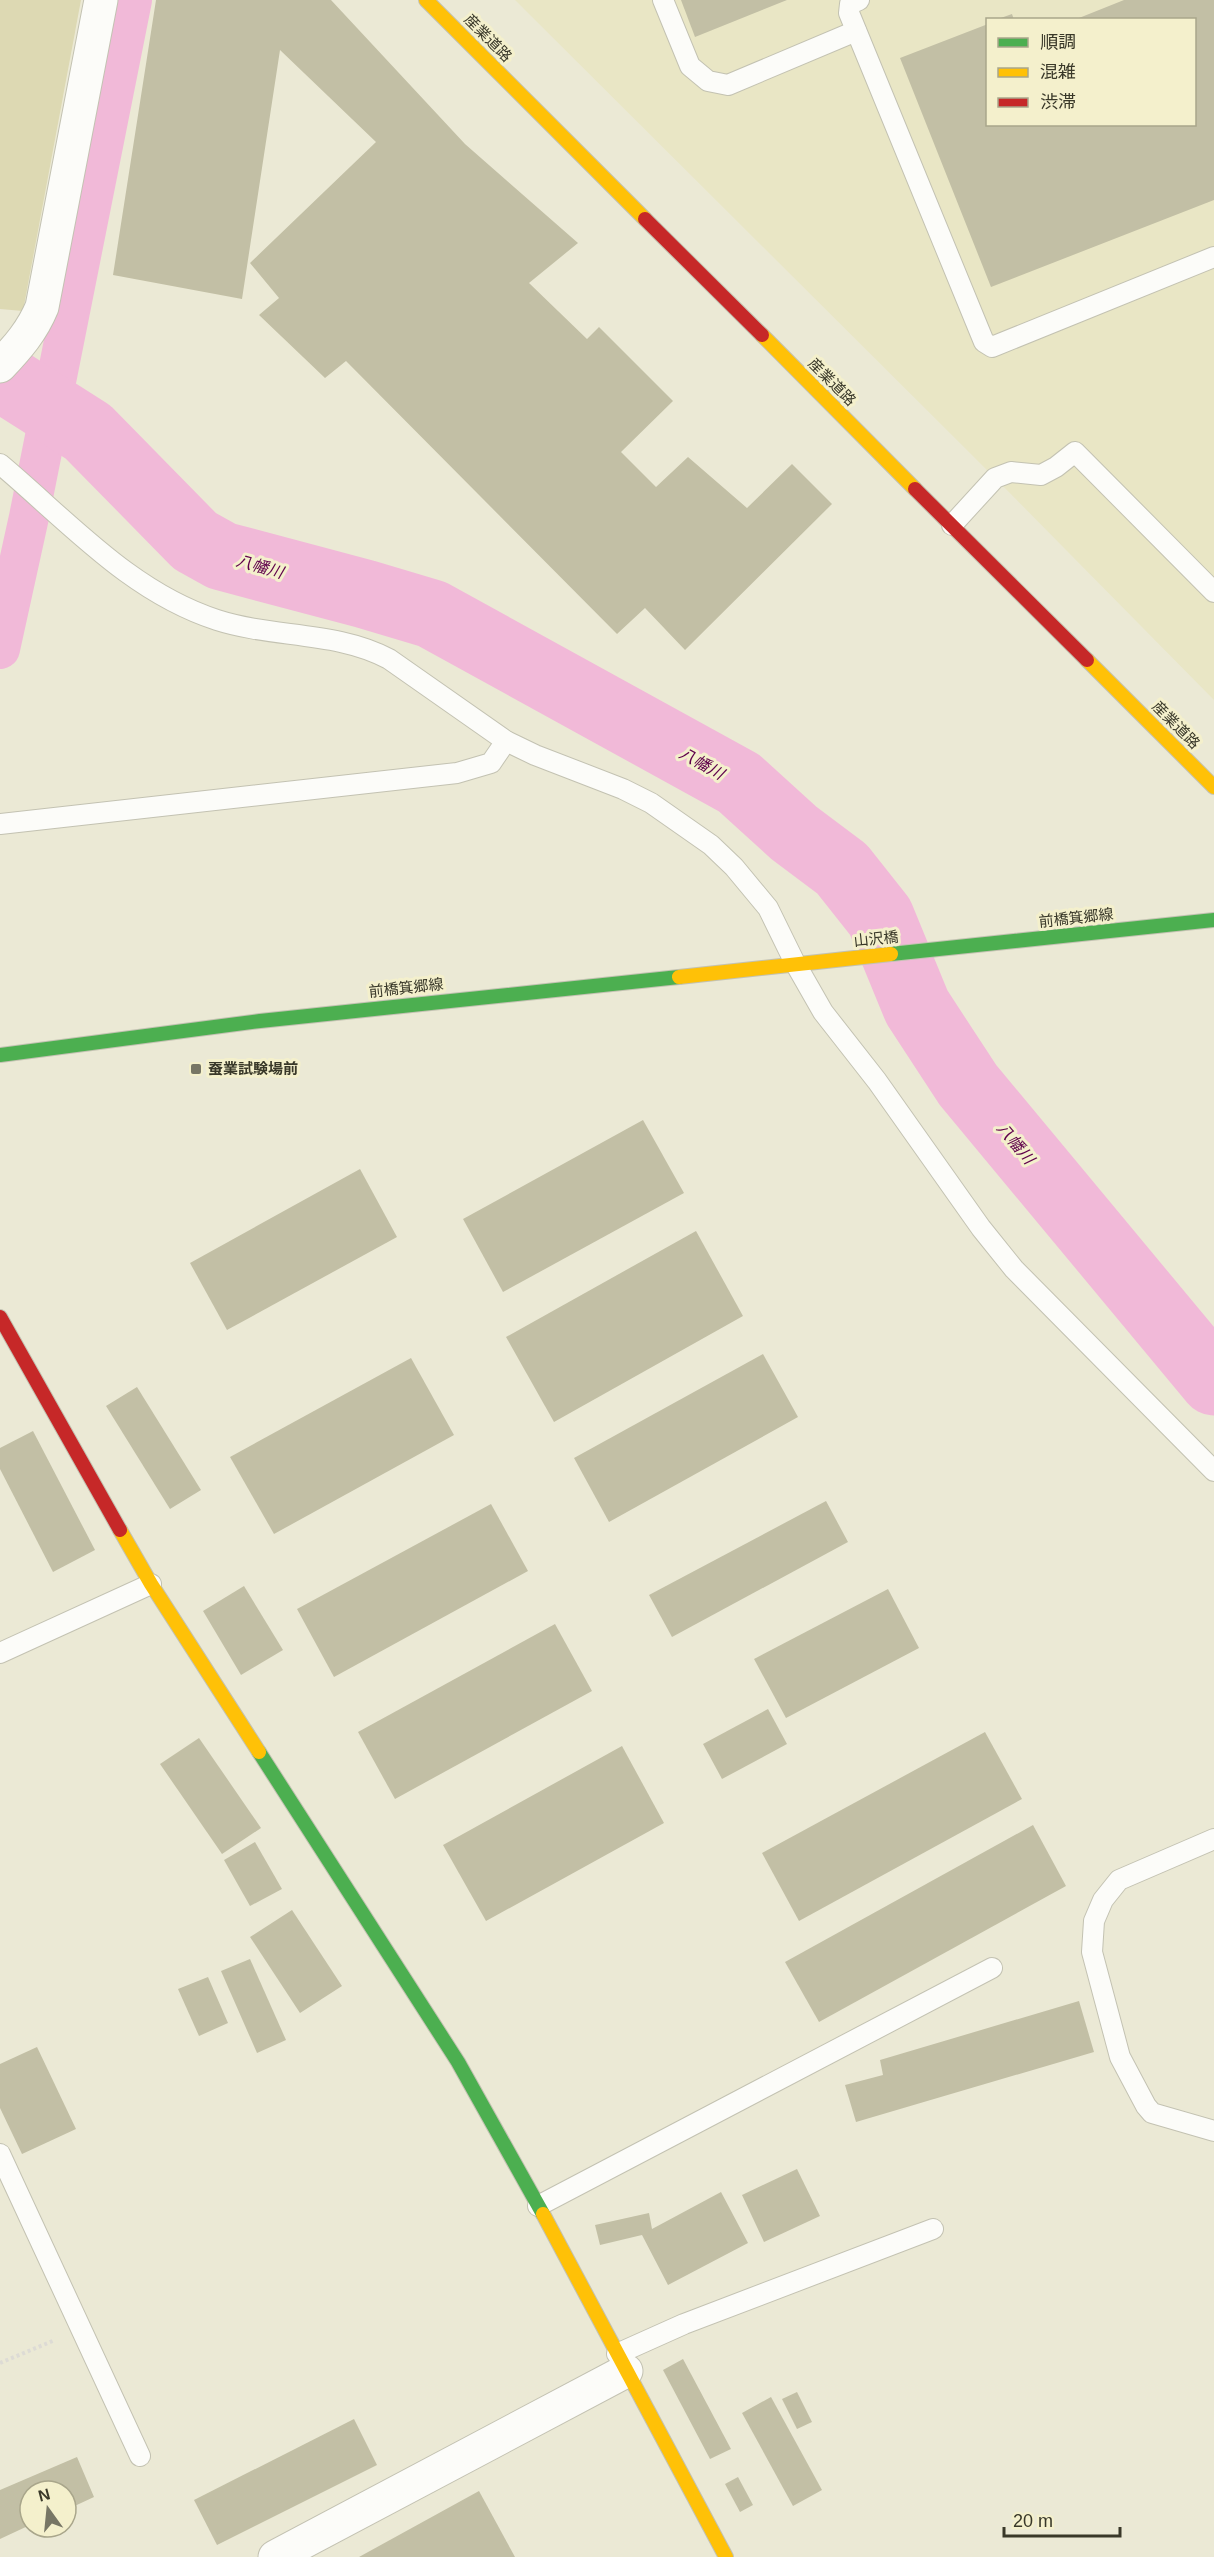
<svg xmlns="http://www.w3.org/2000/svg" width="1214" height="2557" font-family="Helvetica,'Noto Sans JP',sans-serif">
<rect width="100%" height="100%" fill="#ebe9d5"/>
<path fill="#e9e6c5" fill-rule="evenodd" d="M515,0H1214V700L995,478ZM988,20H1194V124H988Z"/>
<path fill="#ddd9b3" d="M0,0H81L23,311L0,309Z"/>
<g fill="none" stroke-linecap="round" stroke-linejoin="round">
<path stroke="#f1b9d8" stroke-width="40" d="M0,649L29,517L132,0"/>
<path stroke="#f1b9d8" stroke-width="69" d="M0,376L88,432L195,541L222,556L365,594L432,614L739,783L794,833L842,869L880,917L917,1007L968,1085L1214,1381"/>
</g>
<g fill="#c2bfa5">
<path d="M156,0H331L465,144L578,243L529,283L587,339L599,327L673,401L621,452L656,487L688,457L747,508L792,464L832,504L685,650L645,608L617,634L346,361L325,378L259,315L279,298L250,263L376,142L280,50L242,299L113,275Z"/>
<path d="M681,0H787L695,37Z"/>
<path d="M1124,0H1214V200L991,287L900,58L988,24V124H1194V20H1074Z"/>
<path d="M1012,14L1014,20H998V19Z"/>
<path d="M643,1120L684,1193L503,1292L463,1219Z"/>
<path d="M360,1169L397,1237L227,1330L190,1263Z"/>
<path d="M696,1231L743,1316L554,1422L506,1337Z"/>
<path d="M763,1354L798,1417L609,1522L574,1458Z"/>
<path d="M411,1358L454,1435L274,1534L230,1457Z"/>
<path d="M137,1387L201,1490L170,1509L106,1406Z"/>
<path d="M33,1431L95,1550L53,1572L0,1469V1448Z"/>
<path d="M826,1501L848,1542L672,1637L649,1595Z"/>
<path d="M491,1504L528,1571L334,1677L297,1609Z"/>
<path d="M244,1586L283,1650L241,1675L203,1611Z"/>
<path d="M888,1589L919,1648L786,1718L754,1659Z"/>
<path d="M555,1624L592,1691L395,1799L358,1732Z"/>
<path d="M768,1709L787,1744L722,1779L703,1744Z"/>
<path d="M985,1732L1022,1799L799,1921L762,1853Z"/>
<path d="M199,1738L261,1828L222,1854L160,1764Z"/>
<path d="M622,1746L664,1823L486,1921L443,1845Z"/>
<path d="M1033,1825L1066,1886L819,2022L785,1962Z"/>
<path d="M255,1842L282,1889L250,1906L224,1860Z"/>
<path d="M292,1910L342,1986L300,2013L250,1937Z"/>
<path d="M250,1959L286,2040L257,2053L221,1971Z"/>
<path d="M208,1977L228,2023L199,2036L178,1989Z"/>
<path d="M1079,2001L1094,2052L856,2122L845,2085L883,2075L880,2060Z"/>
<path d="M37,2047L76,2129L22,2154L0,2108V2064Z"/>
<path d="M797,2169L820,2216L764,2242L742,2195Z"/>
<path d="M721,2192L748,2243L668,2285L642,2235L600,2245L595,2225L649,2213L652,2229Z"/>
<path d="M683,2359L731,2449L710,2459L663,2370Z"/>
<path d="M797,2392L812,2422L797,2429L782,2399Z"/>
<path d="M771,2397L822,2490L793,2506L742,2413Z"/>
<path d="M354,2419L377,2465L217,2545L194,2500Z"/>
<path d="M77,2457L94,2497L66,2510V2491H30V2525L0,2539V2490Z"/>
<path d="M738,2477L753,2505L740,2512L725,2484Z"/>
<path d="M479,2491L515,2557H359Z"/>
</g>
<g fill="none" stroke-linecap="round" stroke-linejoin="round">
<defs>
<g id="lane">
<path d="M663,0L690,66L708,81L728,85L856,31"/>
<path d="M859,0L850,4L849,13L984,342L992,347L1214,257"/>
<path d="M0,464C68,521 130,592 217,620C273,638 337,631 389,659L506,741L535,755L623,789L651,803L711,845L734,867L768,908L795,963L823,1012L877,1081L981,1228L1014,1269L1214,1471"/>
<path d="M952,525L995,478L1011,472L1041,475L1056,467L1075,452L1214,592"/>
<path d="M0,824L457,773L491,763L506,741"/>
<path d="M0,1653L151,1584"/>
<path d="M1214,1839L1119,1880L1103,1900L1094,1921L1092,1952L1120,2057L1146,2106L1152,2113L1214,2131"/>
<path d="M0,2154L140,2456"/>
<path d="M538,2206L992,1968"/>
<path d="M617,2354L684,2324L933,2229"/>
</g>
<g id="street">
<path d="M0,366C18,347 32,331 42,307L101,0"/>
<path d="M275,2557L626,2371"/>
</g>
<g id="fast">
<path d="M891,954L1214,920"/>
<path d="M0,1055L260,1021L679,977"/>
<path d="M259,1752L458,2062L543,2214"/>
</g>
<g id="slow">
<path d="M426,0L645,219"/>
<path d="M762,335L915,489"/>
<path d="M1087,660L1214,787"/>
<path d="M679,977L891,954"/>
<path d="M120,1530L151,1584L259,1752"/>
<path d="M543,2214L726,2557"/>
</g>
<g id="jam">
<path d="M645,219L762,335"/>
<path d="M915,489L1087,660"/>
<path d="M0,1317L120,1530"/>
</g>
</defs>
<use href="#lane" stroke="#c3c2b2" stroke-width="22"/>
<use href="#street" stroke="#c3c2b2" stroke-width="35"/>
<use href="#fast" stroke="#c3c2b2" stroke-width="16"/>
<use href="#slow" stroke="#c3c2b2" stroke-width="16"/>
<use href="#jam" stroke="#c3c2b2" stroke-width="16"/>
<path stroke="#dddbd5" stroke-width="4" stroke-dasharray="3 3" stroke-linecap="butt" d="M0,2363L55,2340"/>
<use href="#lane" stroke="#fcfcf9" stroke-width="20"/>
<use href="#street" stroke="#fcfcf9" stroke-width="33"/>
<use href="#fast" stroke="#4caf50" stroke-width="14"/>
<use href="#slow" stroke="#ffc107" stroke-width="14"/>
<use href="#jam" stroke="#c62828" stroke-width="14"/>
</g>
<rect fill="#777665" stroke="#f4f0cc" stroke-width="2" x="190" y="1063" width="12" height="12" rx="3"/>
<g text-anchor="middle" stroke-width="6" stroke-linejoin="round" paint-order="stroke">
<g font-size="15" fill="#393829" stroke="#f4f0cc">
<text transform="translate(488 38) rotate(45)" y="5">産業道路</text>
<text transform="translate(832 382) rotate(45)" y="5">産業道路</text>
<text transform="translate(1176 725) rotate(45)" y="5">産業道路</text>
<text transform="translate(1076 918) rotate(-6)" y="5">前橋箕郷線</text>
<text transform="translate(876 939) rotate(-6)" y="5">山沢橋</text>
<text transform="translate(406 988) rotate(-6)" y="5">前橋箕郷線</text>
</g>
<g font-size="15" font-weight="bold" fill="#393829" stroke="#f4f0cc" text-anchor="start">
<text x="208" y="1074">蚕業試験場前</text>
</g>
<g font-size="16" font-style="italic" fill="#5f004b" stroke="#f4f0cc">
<text transform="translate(260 566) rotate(16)" y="6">八幡川</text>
<text transform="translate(702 763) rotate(29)" y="6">八幡川</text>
<text transform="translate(1016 1143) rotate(50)" y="6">八幡川</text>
</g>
</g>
<rect x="986" y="18" width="210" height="108" fill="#f4f0cc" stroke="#a9a68b" stroke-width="1.5"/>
<rect x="998" y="38" width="30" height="9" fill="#4caf50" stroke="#a9a68b" stroke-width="1.5"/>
<text x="1040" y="48" font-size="18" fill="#393829">順調</text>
<rect x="998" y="68" width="30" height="9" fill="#ffc107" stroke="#a9a68b" stroke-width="1.5"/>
<text x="1040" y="78" font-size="18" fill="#393829">混雑</text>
<rect x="998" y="98" width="30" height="9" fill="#c62828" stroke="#a9a68b" stroke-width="1.5"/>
<text x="1040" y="108" font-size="18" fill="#393829">渋滞</text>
<g transform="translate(48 2509) rotate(345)"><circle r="28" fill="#f4f0cc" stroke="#a9a68b" stroke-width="1.5"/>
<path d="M0-4.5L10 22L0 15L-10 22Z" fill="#777665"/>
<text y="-9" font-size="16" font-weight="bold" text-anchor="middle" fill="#393829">N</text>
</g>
<path d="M1004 2527v9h116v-9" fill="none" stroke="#393829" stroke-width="3"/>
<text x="1013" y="2527" font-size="18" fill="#393829" stroke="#f4f0cc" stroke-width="4.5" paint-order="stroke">20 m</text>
</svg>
